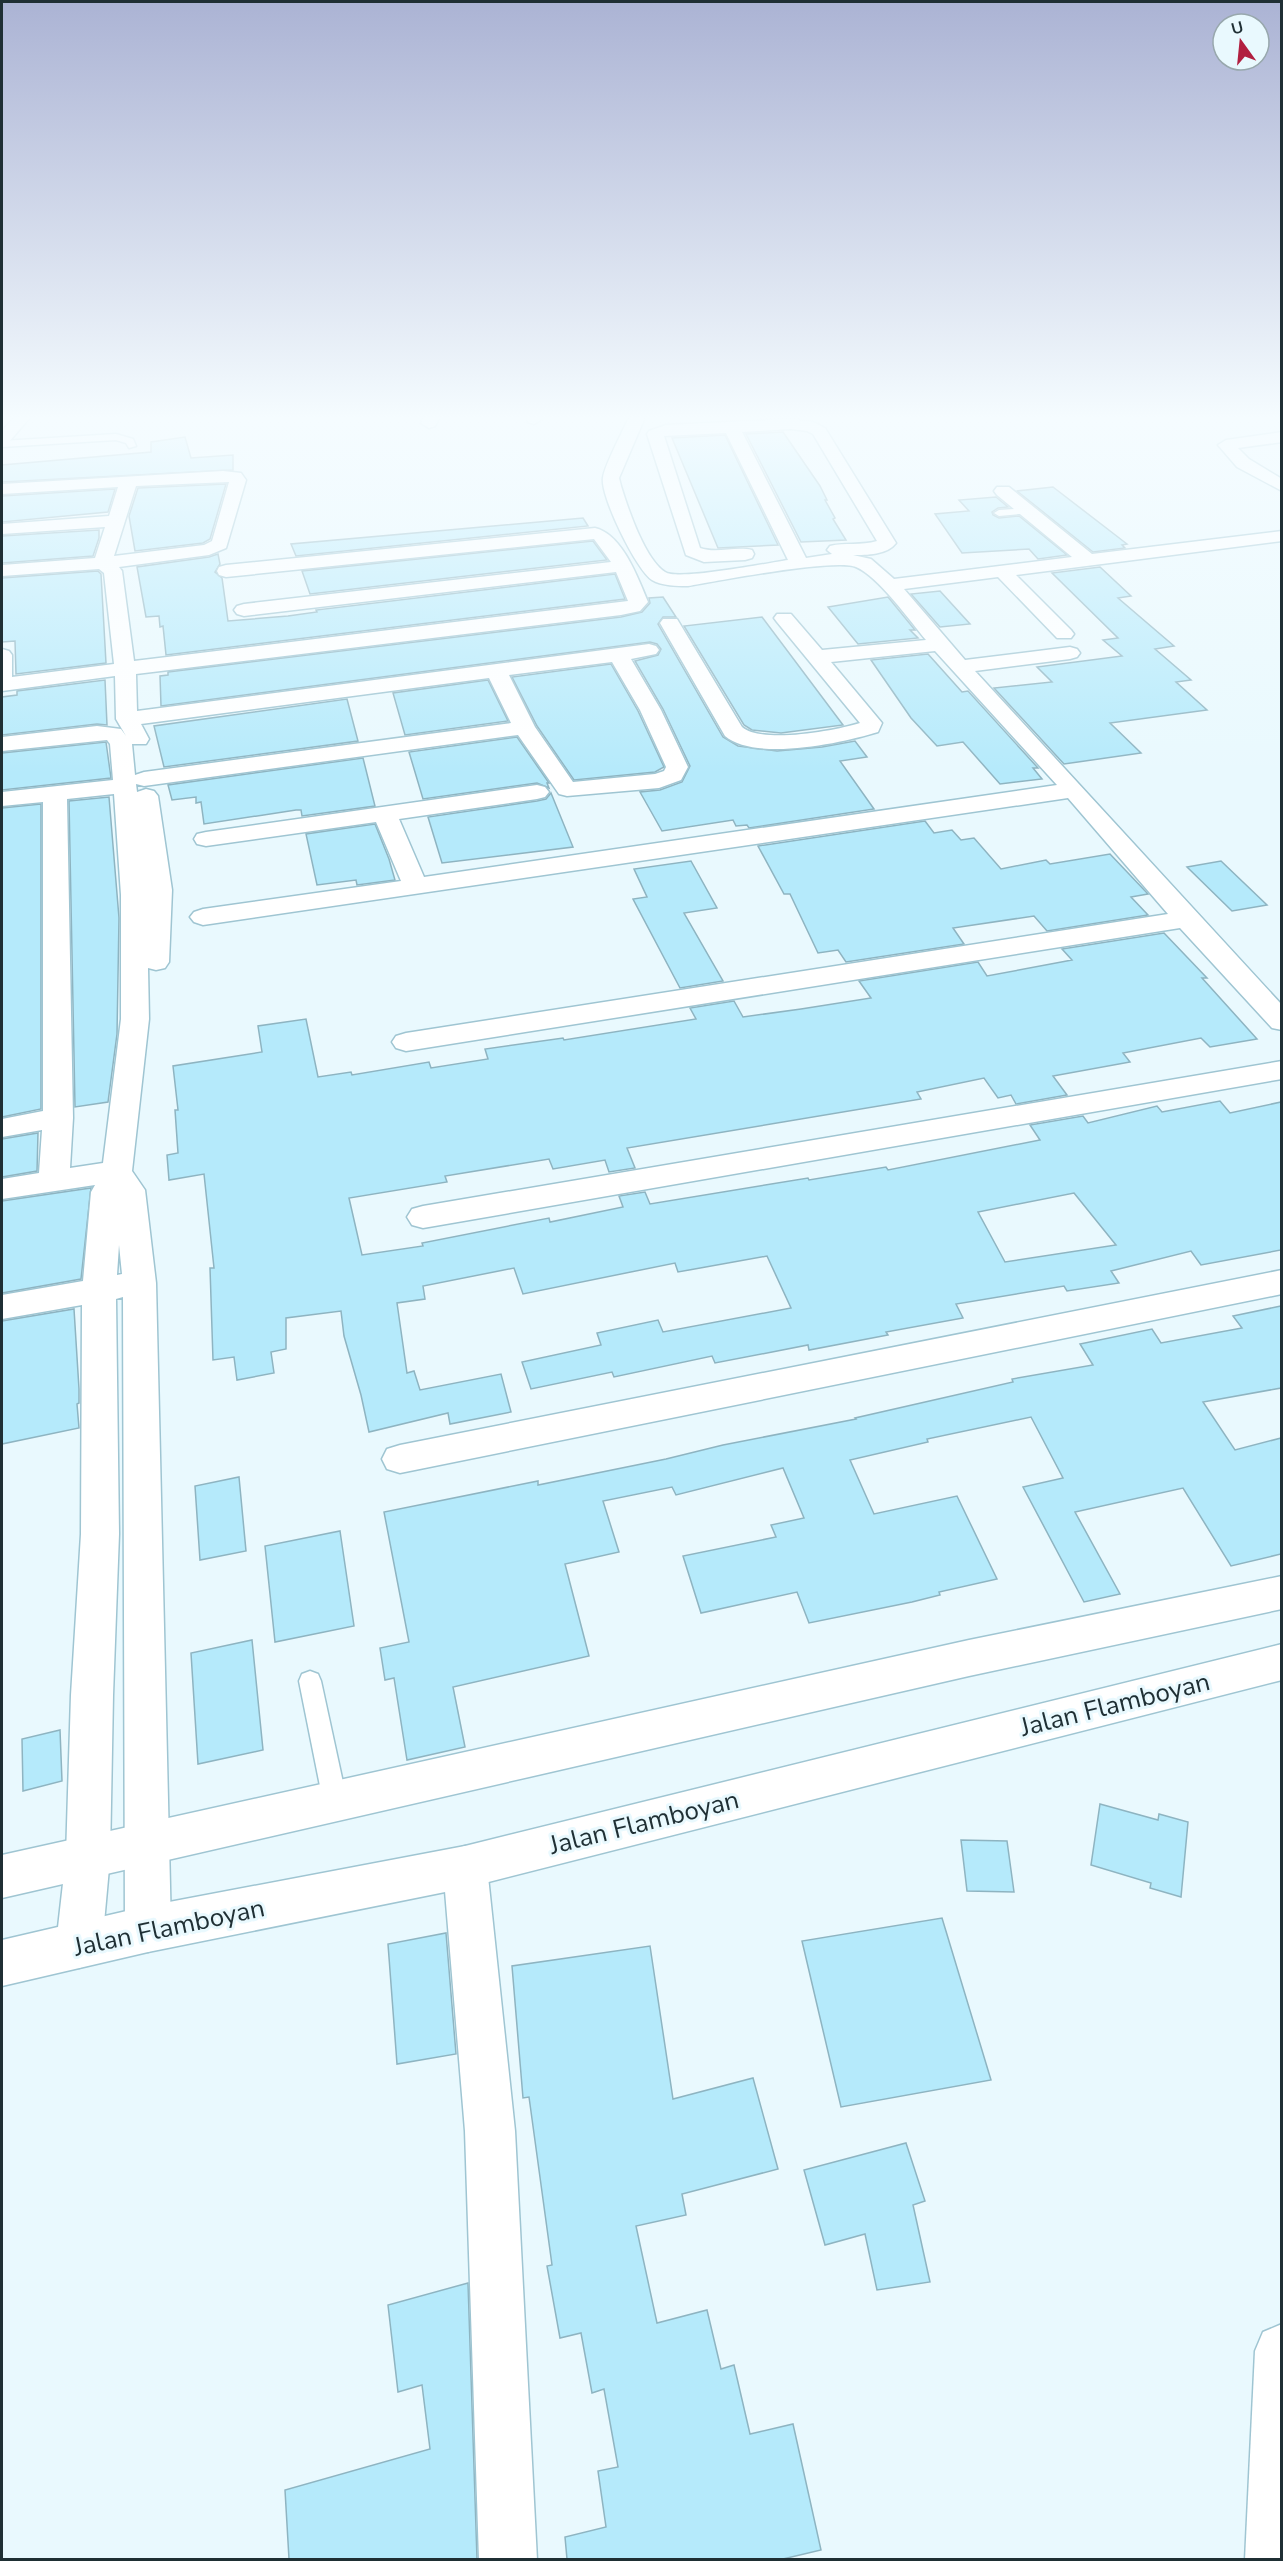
<svg xmlns="http://www.w3.org/2000/svg" width="1283" height="2561" font-family="'Nunito Sans',sans-serif">
<rect width="100%" height="100%" fill="#e9f9fe"/>
<g fill="#b5eafb" stroke="#8eb4c1" stroke-width="1.5" fill-rule="evenodd">
<path d="M783,432L820,486L827,500H825L835,518L833,519L846,540L801,542L746,434Z"/>
<path d="M725,435L778,545L718,548L672,438Z"/>
<path d="M185,437L191,458L233,455V470L2,482V465L151,452V442Z"/>
<path d="M226,484L210,539L203,543L135,551L129,516L138,488Z"/>
<path d="M1053,487L1127,544L1122,545L1125,548L1093,552L1017,491Z"/>
<path d="M115,489L108,512L2,522V496Z"/>
<path d="M996,497L1008,507L998,508L992,512L993,515L999,518L1019,516L1067,555L1038,559L1029,549L962,553L935,514L969,511L959,500Z"/>
<path d="M583,518L588,526L296,556L291,544Z"/>
<path d="M99,530V538L93,556L2,563V536Z"/>
<path d="M593,541L607,560L310,594L302,571Z"/>
<path d="M218,554L220,564L215,572L222,578L228,621L288,616L317,612L316,610L615,574L625,599L166,655L163,626L160,627L159,616L146,617L137,567L209,557Z"/>
<path d="M1100,567L1131,596L1118,598L1174,646L1155,649L1191,680L1176,682L1207,710L1110,723L1141,753L1064,764L994,688L1052,682L1037,667L1122,656L1103,640L1118,638L1052,573Z"/>
<path d="M98,571L101,574L106,663L16,674L15,641L2,642V578Z"/>
<path d="M940,591L970,624L940,627L911,594Z"/>
<path d="M663,597L676,617H663L658,624L723,737L738,746L777,751L822,747L855,741L867,757L840,761L874,809L749,828L747,825L736,826L733,820L662,831L640,792L660,790L682,782L690,766L663,709L635,661L658,655L661,649L657,644L650,642L161,706L160,676L168,675V672L621,617L642,612L650,603L649,598Z"/>
<path d="M888,597L915,630H910L918,638L858,644L828,607Z"/>
<path d="M762,617L843,725L781,733L752,730L744,725L684,626Z"/>
<path d="M928,654L962,692L968,691L1038,768H1033L1042,779L1000,784L963,742L937,746L911,718L871,660Z"/>
<path d="M611,664L638,711L664,767L655,772L574,780L537,726L512,677Z"/>
<path d="M105,680L107,725L97,724L2,735V697L17,695V691Z"/>
<path d="M488,680L508,721L405,735L393,693Z"/>
<path d="M347,699L358,741L164,767L154,726Z"/>
<path d="M517,737L549,783H547L549,788L537,783L423,799L409,752Z"/>
<path d="M106,742L111,778L2,790V753Z"/>
<path d="M363,758L375,806L302,816L301,810H296L204,824L201,802L196,803V797L172,800L168,785Z"/>
<path d="M551,793L573,847L442,863L428,817L537,801L546,799Z"/>
<path d="M109,797L119,918L117,1034L108,1102L75,1107L69,801Z"/>
<path d="M41,804V1109L2,1117V808Z"/>
<path d="M925,821L934,833L952,830L961,840L974,838L1001,869L1046,860L1050,864L1110,854L1148,894L1131,897L1148,915L1047,931L1034,916L953,928L964,944L846,962L838,950L818,953L790,894H784L758,846Z"/>
<path d="M375,824L389,859L395,880L357,885L356,880L317,885L306,834Z"/>
<path d="M691,861L717,908L684,913L723,981L680,988L633,899L647,897L634,869Z"/>
<path d="M1221,861L1267,905L1232,911L1187,867Z"/>
<path d="M1164,933L1207,978H1202L1257,1039L1210,1047L1201,1038L1123,1053L1130,1062L1053,1076L1067,1095L1016,1104L1011,1095L998,1098L984,1078L917,1092L921,1099L627,1148L635,1168L609,1172L605,1160L553,1169L549,1159L445,1176L447,1182L349,1198L362,1255L423,1246L422,1243L549,1218L550,1222L623,1207L619,1196L645,1192L650,1204L808,1178L809,1180L886,1167L888,1170L1040,1140L1030,1125L1083,1116L1088,1123L1157,1106L1162,1112L1220,1101L1230,1113L1281,1102V1250L1201,1265L1191,1251L1111,1271L1119,1283L1067,1291L1064,1286L956,1304L963,1318L886,1332L888,1335L809,1350L808,1345L715,1363L712,1356L614,1377L612,1372L531,1389L522,1362L601,1345L597,1333L658,1320L663,1332L791,1308L767,1256L678,1272L675,1263L523,1294L514,1268L423,1286L425,1299L397,1303L407,1373L414,1371L420,1390L501,1374L511,1412L450,1424L448,1413L369,1432L361,1395L344,1336L341,1311L286,1318V1349L271,1352L274,1373L237,1380L234,1357L213,1360L210,1268H214L204,1174L169,1180L167,1155L178,1153L175,1110H178L173,1066L262,1052L258,1026L306,1019L318,1077L351,1072L352,1075L429,1062L431,1068L488,1059L485,1049L563,1038L564,1040L696,1019L690,1008L734,1001L743,1017L801,1009L871,998L859,981L978,962L987,976L1072,960L1062,949ZM1074,1193L1116,1245L1005,1262L978,1212Z"/>
<path d="M38,1133L37,1171L2,1177V1139Z"/>
<path d="M91,1188L81,1279L2,1293V1201Z"/>
<path d="M1281,1306V1388L1203,1402L1235,1450L1281,1438V1554L1231,1566L1183,1488L1075,1512L1120,1594L1084,1602L1023,1487L1063,1478L1031,1417L927,1439L928,1442L850,1460L874,1514L957,1496L997,1579L939,1592L940,1595L912,1602L809,1623L797,1592L701,1613L683,1556L776,1537L771,1525L804,1518L783,1468L676,1495L672,1487L603,1501L619,1552L565,1564L589,1656L453,1687L465,1747L407,1760L394,1678L385,1680L380,1648L409,1642L384,1512L538,1481V1485L666,1459L723,1445L856,1419L855,1418L1013,1382L1012,1379L1093,1365L1080,1344L1152,1329L1161,1343L1242,1328L1233,1316Z"/>
<path d="M74,1309L79,1389V1403L77,1404L79,1428L2,1444V1321Z"/>
<path d="M239,1477L246,1551L200,1560L195,1486Z"/>
<path d="M340,1531L354,1626L275,1642L265,1546Z"/>
<path d="M252,1640L263,1750L198,1764L191,1653Z"/>
<path d="M60,1730L62,1781L23,1791L22,1739Z"/>
<path d="M1100,1804L1158,1820L1159,1814L1188,1822L1181,1897L1150,1888L1151,1883L1091,1865Z"/>
<path d="M961,1840L1007,1841L1014,1892L967,1891Z"/>
<path d="M942,1918L991,2080L841,2107L802,1941Z"/>
<path d="M446,1933L456,2054L397,2064L388,1944Z"/>
<path d="M650,1946L673,2099L753,2078L778,2169L682,2194L686,2215L636,2226L657,2323L707,2310L721,2369L734,2365L750,2434L793,2424L821,2550L783,2559H567L565,2537L606,2527L598,2471L618,2467L604,2389L592,2393L581,2333L560,2338L547,2266L552,2265L529,2097L523,2098L512,1966Z"/>
<path d="M906,2143L925,2201L913,2205L930,2282L877,2290L865,2234L825,2245L804,2170Z"/>
<path d="M468,2283L477,2559H289L285,2490L430,2449L422,2385L398,2392L388,2305Z"/>
</g>
<g fill="none" stroke-linecap="round" stroke-linejoin="round">
<defs>
<g id="service">
<path d="M116,434L133,439L136,446L129,448L126,443L116,440L2,447V441Z"/>
<path d="M1027,508L1032,511L1030,513L999,516L994,513L999,510Z"/>
<path d="M310,1671L318,1674L321,1681L347,1801L343,1809L335,1812L327,1809L323,1801L299,1681L302,1674Z"/>
</g>
<g id="minor">
<path d="M16,415H32L8,443L2,445V431Z"/>
<path d="M425,415H441L435,426L429,428L421,423Z"/>
<path d="M526,415H542V419L534,424L528,422Z"/>
<path d="M630,415H646L619,478L621,486C628,509 645,559 665,572C678,581 768,563 788,560L726,433L664,436L700,548C716,554 735,546 752,550L754,554L752,558L745,560L704,562L686,555L647,434L649,431L666,425L791,419L813,422L825,428L896,543C887,555 867,555 853,555L871,559L894,579L1072,557L997,495L994,491L997,487H1009L1092,554L1282,531V541L1016,575L1071,630L1074,634L1071,638H1057L998,577L904,589L965,660L1070,647L1077,649L1080,653L1077,657L1070,659L975,671L1282,1005V1030L1272,1028L1180,928L406,1051L396,1048L392,1042L396,1036L406,1033L1168,914L1068,798L203,925L194,922L190,917L194,912L203,909L401,881L376,822L206,846L197,844L194,839L197,834L206,832L537,785L545,787L549,792L545,797L537,799L399,819L424,877L1057,785L935,651L831,662L882,723L878,732C842,743 756,762 725,736L660,623L663,619H677L742,727C762,744 834,731 860,723L777,622L774,618L777,614H791L822,650L926,640C910,621 878,576 856,567C835,558 717,581 688,586C677,586 662,586 652,580C637,571 600,496 603,478C604,466 624,429 630,415ZM791,429L807,431L813,434L877,541C861,546 845,542 830,546L827,550L832,554L806,558L742,432Z"/>
<path d="M1282,432V442L1238,448L1249,459L1282,479V491L1237,467L1218,445L1226,440Z"/>
<path d="M223,471L241,473L246,480L226,548L209,555L119,567L122,571L134,661L628,601L616,572L244,616L237,614L234,610L237,606L244,604L611,562L594,539L226,577L219,575L217,571L219,567L226,565L595,528C622,534 638,578 648,602L640,611L621,615L136,674L137,711L649,644L656,646L659,650L656,654L631,659L661,710L688,767L681,780L659,788L567,796L559,794L518,735L144,786L136,784L137,792L146,789L154,791L158,796L172,890L169,962L165,968L156,970L148,968L149,1019L132,1171L145,1190L156,1283L171,1929L164,1945L148,1952L132,1945L125,1929L123,1297L116,1299L119,1534L113,1695L110,1857L102,1945L95,1961L79,1968L63,1961L56,1945L66,1857L71,1695L81,1534L82,1305L2,1319V1295L83,1281L91,1192L95,1185L2,1199V1179L39,1173L42,1130L2,1137V1119L43,1111V802L2,806V792L113,780L110,744L107,740L2,751V737L97,726L121,729L126,736L116,719L115,676L2,691V649L9,651L12,655V677L114,664L104,573L99,569L2,576V565L95,558L105,527L2,534V524L109,516L118,487L2,494V484ZM229,482L212,541L204,545L114,556L136,486ZM612,662L640,710L666,767L664,771L655,774L573,782L535,727L509,675ZM489,678L511,723L144,772L135,775L132,744H146L149,739L141,724ZM114,794L121,895V1019L103,1163L70,1168L73,1118L67,799ZM119,1245L122,1274L117,1275Z"/>
<path d="M1282,1061V1079L423,1228L412,1225L407,1217L412,1209L423,1206Z"/>
<path d="M1282,1270V1294L400,1473L387,1469L382,1459L387,1449L400,1445Z"/>
<path d="M465,1846L481,1852L487,1867L515,2131L537,2560H479L465,2131L443,1867L449,1852Z"/>
<path d="M1282,2324V2560H1245L1255,2351L1263,2332Z"/>
</g>
<g id="primary">
<path d="M1282,1576V1609L969,1676L2,1898V1855L969,1640Z"/>
<path d="M1282,1644V1680L465,1888L148,1952L2,1986V1940L148,1906L465,1846Z"/>
</g>
</defs>
<use href="#service" stroke="#9fc5d2" stroke-width="3"/>
<use href="#minor" stroke="#9fc5d2" stroke-width="3"/>
<use href="#primary" stroke="#9fc5d2" stroke-width="3"/>
<use href="#service" fill="#fff" fill-rule="evenodd"/>
<use href="#minor" fill="#fff" fill-rule="evenodd"/>
<use href="#primary" fill="#fff" fill-rule="evenodd"/>
</g>
<linearGradient id="sky" x2="0" y2="1"><stop stop-color="#abb3d4"/><stop offset="0.54" stop-color="#f5fcff"/><stop offset="1" stop-color="#f5fcff" stop-opacity="0"/></linearGradient>
<rect width="1283" height="773" fill="url(#sky)"/>
<g text-anchor="middle" stroke-width="6" stroke-linejoin="round" paint-order="stroke">
<g font-size="26" fill="#1f2f34" stroke="#e9f9fe">
<text transform="translate(1115 1704) rotate(-14)" y="9">Jalan Flamboyan</text>
<text transform="translate(644 1822) rotate(-14)" y="9">Jalan Flamboyan</text>
<text transform="translate(169 1927) rotate(-12)" y="9">Jalan Flamboyan</text>
</g>
</g>
<rect width="1283" height="2561" fill="none" stroke="#1f2f34" stroke-width="6"/>
<g transform="translate(1241 42) rotate(345)"><circle r="28" fill="#e9f9fe" stroke="#98a8ad" stroke-width="1.5"/>
<path d="M0-4.5L10 22L0 15L-10 22Z" fill="#b11f40"/>
<text y="-9" font-size="16" font-weight="bold" text-anchor="middle" fill="#1f2f34">U</text>
</g>
</svg>
